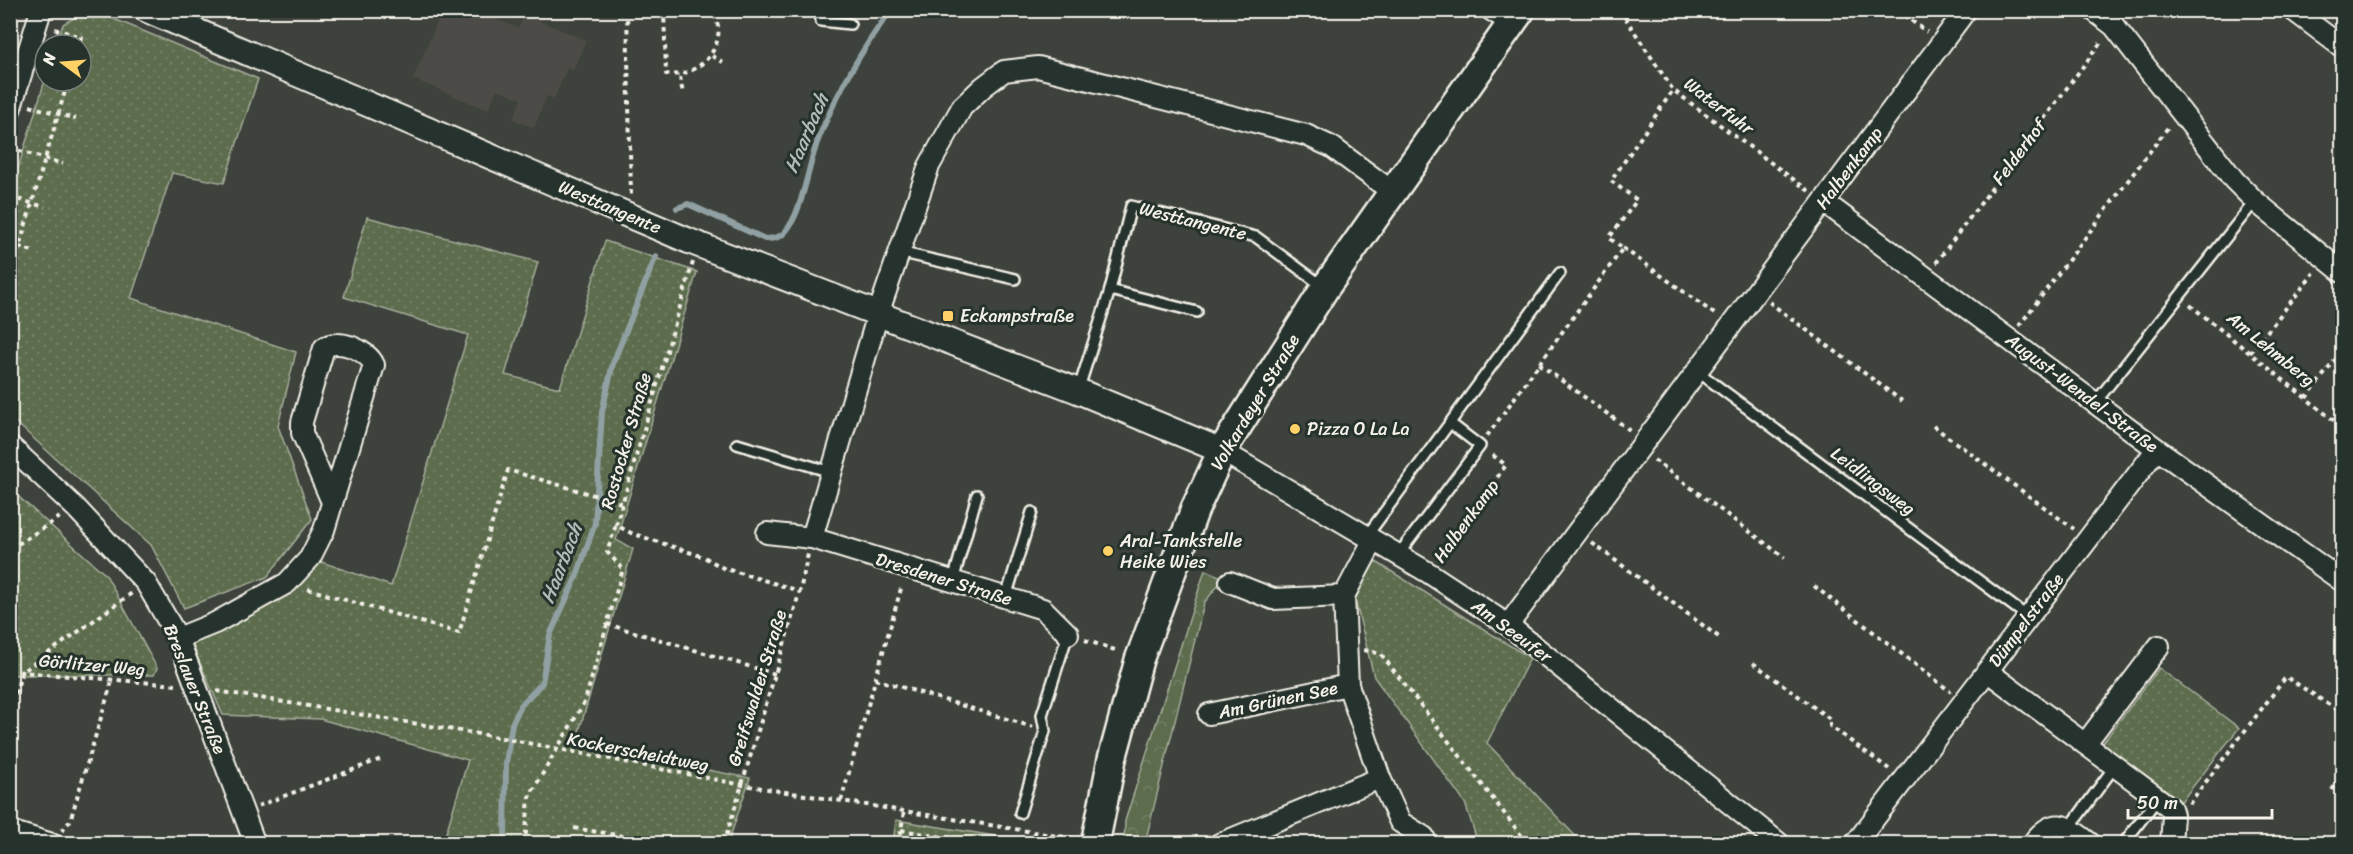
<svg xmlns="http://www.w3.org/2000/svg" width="2353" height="854" font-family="Sriracha,sans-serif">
<defs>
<pattern id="green-dots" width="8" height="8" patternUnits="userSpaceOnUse" patternTransform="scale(1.5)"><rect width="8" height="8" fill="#5b6c4e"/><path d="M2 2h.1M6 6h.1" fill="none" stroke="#738168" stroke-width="1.8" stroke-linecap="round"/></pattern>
<pattern id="forest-crowns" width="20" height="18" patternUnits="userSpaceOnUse" patternTransform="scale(1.5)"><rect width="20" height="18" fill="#5b6c4e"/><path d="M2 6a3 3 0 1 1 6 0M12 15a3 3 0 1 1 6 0" fill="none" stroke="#738168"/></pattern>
</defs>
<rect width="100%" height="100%" fill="#3d423c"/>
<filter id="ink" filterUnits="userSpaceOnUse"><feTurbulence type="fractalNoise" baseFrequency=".0167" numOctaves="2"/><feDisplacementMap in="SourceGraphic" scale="12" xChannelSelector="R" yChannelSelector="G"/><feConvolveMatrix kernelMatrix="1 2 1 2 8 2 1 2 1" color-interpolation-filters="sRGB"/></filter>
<g filter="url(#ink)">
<path fill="#4d4c46" d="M442,11H475L518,28L525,15L586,40L573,70L567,68L554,99L547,96L534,128L513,119L521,99L497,89L488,110L413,79Z"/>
<g fill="url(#green-dots)" stroke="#a8ae9b" stroke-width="1.5">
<path d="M88,10L95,11L258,79L224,183L172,173L131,298L296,352L278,426L312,519L267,577L184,608L151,545L11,418V191L45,80L81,81V45H56L63,24Z"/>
<path d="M367,217L538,262L505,375L560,388L605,241L697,272L616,540L633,549L575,745L750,778L728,843H443L468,760L320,719L223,715L192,645L269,602L319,561L391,586L468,335L344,297Z"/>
<path d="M10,489L106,575L157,668L154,675H11Z"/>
<path d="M1373,560L1530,658L1487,743L1582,843H1478L1465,803L1374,677L1355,600Z"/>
<path d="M2159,668L2239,728L2180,803L2102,744Z"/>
<path d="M896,820L1032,842V843H893Z"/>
</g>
<path fill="url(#forest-crowns)" stroke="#a8ae9b" stroke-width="1.5" d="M1205,570L1224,578L1204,603L1145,843L1124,844L1125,821Z"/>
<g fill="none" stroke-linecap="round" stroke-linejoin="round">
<g stroke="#91a1a3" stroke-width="6">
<path d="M677,208L688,204L765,239C773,239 781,238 786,231C804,209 808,162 820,135C838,91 862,49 891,10"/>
<path d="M505,844L506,763L512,724L521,705L542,683L550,635L578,573L595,523L602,412L613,363L656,256"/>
</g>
<defs>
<g id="service">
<path d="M821,10V21L850,24"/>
<path d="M899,252L1015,279"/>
<path d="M1110,290L1197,312"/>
<path d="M1697,371L2028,617"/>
<path d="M1078,391L1110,290L1131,206L1256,237L1324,287"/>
<path d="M2095,403L2255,201"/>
<path d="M737,444L831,472"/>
<path d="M1366,537L1560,273"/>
<path d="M1398,555L1480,446L1450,423"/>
<path d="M953,581L977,495"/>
<path d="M1006,597L1032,512"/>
<path d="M1020,813L1045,731L1042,715L1068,634"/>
<path d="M2070,827L2115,766"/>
<path d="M2123,844L2158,798"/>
</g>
<g id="minor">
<path d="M1491,10L1512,23"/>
<path d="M2093,10L2114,26L2234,180L2255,201L2342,272"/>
<path d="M2293,10L2342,47"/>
<path d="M10,110L41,10"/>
<path d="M1824,202L2157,449L2342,581"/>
<path d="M10,446L76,508L146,583L178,638L255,844"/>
<path d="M1222,451L1429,573L1508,625L1780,844"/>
<path d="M767,533L812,538"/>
<path d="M1373,541L1344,596L1348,685L1380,778L1400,822L1424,837L1420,844"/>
<path d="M1230,582L1273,599L1344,596"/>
<path d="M1508,625L1966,10"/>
<path d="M1068,634L1043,609L812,538L878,314L929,166L962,107L983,87L1004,71L1038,67L1306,135L1332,147L1394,193"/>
<path d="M178,638L215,623L287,583L310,558L324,530L374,365C368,350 337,337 324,348L302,422V433L332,502"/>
<path d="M1987,671L2171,808L2173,815L2171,844"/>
<path d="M1209,714L1348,685"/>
<path d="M2085,744L2159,646"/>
<path d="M10,831L52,844"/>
<path d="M1219,844L1380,778"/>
<path d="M1855,844L2157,449"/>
<path d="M2032,844C2054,814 2066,825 2091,844"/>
</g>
<path id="tertiary" d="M147,10L689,241L1078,391L1222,451"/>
<path id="secondary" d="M1095,844L1112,759L1139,660L1195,509L1222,451L1325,288L1521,10"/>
</defs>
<use href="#service" stroke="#f4f1e8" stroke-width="14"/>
<use href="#minor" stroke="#f4f1e8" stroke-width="24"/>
<use href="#tertiary" stroke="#f4f1e8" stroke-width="28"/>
<use href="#secondary" stroke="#f4f1e8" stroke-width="32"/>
<g stroke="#f4f1e8" stroke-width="4" stroke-dasharray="4.5 4.5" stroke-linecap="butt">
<path d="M627,10L631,196"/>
<path d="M664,10L666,74C703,80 734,36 710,10"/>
<path d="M1620,10L1673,90L1809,191"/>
<path d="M1897,10L1927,32"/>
<path d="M716,16L734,12"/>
<path d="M55,29L81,37L79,45"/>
<path d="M712,56L723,62"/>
<path d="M680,77L683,94"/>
<path d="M30,106L76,119"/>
<path d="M10,148L63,164"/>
<path d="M10,197L45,207"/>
<path d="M10,244L32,251"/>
<path d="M1623,248L1716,315"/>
<path d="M693,262L616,525L631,533L704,557L723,568L800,591"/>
<path d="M1936,263L2102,41"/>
<path d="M10,278L68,81"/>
<path d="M10,293L19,295"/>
<path d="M1769,302L1902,401"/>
<path d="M2190,305L2342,427"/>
<path d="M2019,326L2169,126"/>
<path d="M2250,353L2314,273"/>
<path d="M1539,364L1631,431"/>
<path d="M2306,398L2342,351"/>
<path d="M1933,426L2074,529"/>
<path d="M1487,436L1623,248L1609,238L1637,200L1611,181L1673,90"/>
<path d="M1654,460L1785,558"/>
<path d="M1592,543L1720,638"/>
<path d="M10,544L15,546L60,517"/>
<path d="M1440,558L1506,465L1491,454"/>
<path d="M1814,586L1951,692"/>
<path d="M308,589L459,633L508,470L621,503"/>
<path d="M607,624L775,674"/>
<path d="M1085,640L1118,651"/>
<path d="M1364,650L1381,654L1528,844"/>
<path d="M1753,663L1830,719V726L1889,769"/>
<path d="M10,671L177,685"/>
<path d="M875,679L1033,727"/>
<path d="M217,691L497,737L743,785L1076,839"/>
<path d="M10,711L22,672L132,593"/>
<path d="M2332,790L2342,775"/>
<path d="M841,801L902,585"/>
<path d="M2189,804L2286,677L2342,713"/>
<path d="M258,806L381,759"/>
<path d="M574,828L671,844"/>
<path d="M901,830L984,844"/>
<path d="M62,831L70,821L112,681"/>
<path d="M525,844L529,797L585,701L623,569L607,552L616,525"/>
<path d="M724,844L800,591L808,554"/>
<path d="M899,844L904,811"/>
</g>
<use href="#service" stroke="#26332d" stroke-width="9"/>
<use href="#minor" stroke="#26332d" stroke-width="20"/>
<use href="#tertiary" stroke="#26332d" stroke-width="24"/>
<use href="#secondary" stroke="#26332d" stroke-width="27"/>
</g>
</g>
<g fill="#ffd166" stroke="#26332d" stroke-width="2">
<rect x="942" y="310" width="12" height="12" rx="3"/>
<circle cx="1295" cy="429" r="6"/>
<circle cx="1108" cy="551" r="6"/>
</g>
<g text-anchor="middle" stroke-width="6" stroke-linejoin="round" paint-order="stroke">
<g font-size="18" fill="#f4f1e8" stroke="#26332d">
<text transform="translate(1719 106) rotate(37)" y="6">Waterfuhr</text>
<text transform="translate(2019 152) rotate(-53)" y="6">Felderhof</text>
<text transform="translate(1849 168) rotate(-53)" y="6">Halbenkamp</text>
<text transform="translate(610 207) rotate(23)" y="6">Westtangente</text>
<text transform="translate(1193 221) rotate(14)" y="6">Westtangente</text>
<text transform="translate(2271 349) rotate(39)" y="6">Am Lehmberg</text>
<text transform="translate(2082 393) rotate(37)" y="6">August-Wendel-Straße</text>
<text transform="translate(1255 402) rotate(-59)" y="6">Volkardeyer Straße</text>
<text transform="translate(626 441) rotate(-74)" y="6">Rostocker Straße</text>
<text transform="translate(1873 481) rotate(37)" y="6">Leidlingsweg</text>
<text transform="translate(1466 521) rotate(-54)" y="6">Halbenkamp</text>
<text transform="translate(944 579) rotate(17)" y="6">Dresdener Straße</text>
<text transform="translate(2026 620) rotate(-53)" y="6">Dümpelstraße</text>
<text transform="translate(1512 631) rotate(36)" y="6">Am Seeufer</text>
<text transform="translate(92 665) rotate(5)" y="6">Görlitzer Weg</text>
<text transform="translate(757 688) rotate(-73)" y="6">Greifswalder Straße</text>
<text transform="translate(195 689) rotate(68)" y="6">Breslauer Straße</text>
<text transform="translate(1278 700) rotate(-12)" y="6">Am Grünen See</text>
<text transform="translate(638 752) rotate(11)" y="6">Kockerscheidtweg</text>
</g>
<g font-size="18" fill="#f4f1e8" stroke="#26332d" text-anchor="start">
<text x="960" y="322">Eckampstraße</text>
<text x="1307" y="435">Pizza O La La</text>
<text x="1120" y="547">Aral-Tankstelle<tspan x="1120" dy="21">Heike Wies</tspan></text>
</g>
<g font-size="20" font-style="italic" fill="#b2bbba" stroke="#26332d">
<text transform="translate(806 133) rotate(-67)" y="7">Haarbach</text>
<text transform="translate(561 563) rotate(-69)" y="7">Haarbach</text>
</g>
</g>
<rect width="2353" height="854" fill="none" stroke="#26332d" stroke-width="36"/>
<rect x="18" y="18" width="2317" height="818" fill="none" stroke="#f4f1e8" stroke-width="2" filter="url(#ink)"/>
<g transform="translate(63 63) rotate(286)"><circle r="28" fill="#26332d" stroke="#787f78" stroke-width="1.5"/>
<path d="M0-4.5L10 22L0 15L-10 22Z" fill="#ffd166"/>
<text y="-9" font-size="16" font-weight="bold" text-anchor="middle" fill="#f4f1e8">N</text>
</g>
<path d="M2128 809v9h144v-9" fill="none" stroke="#f4f1e8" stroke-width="3"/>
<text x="2137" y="809" font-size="18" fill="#f4f1e8" stroke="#26332d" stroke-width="4.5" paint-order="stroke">50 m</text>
</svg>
